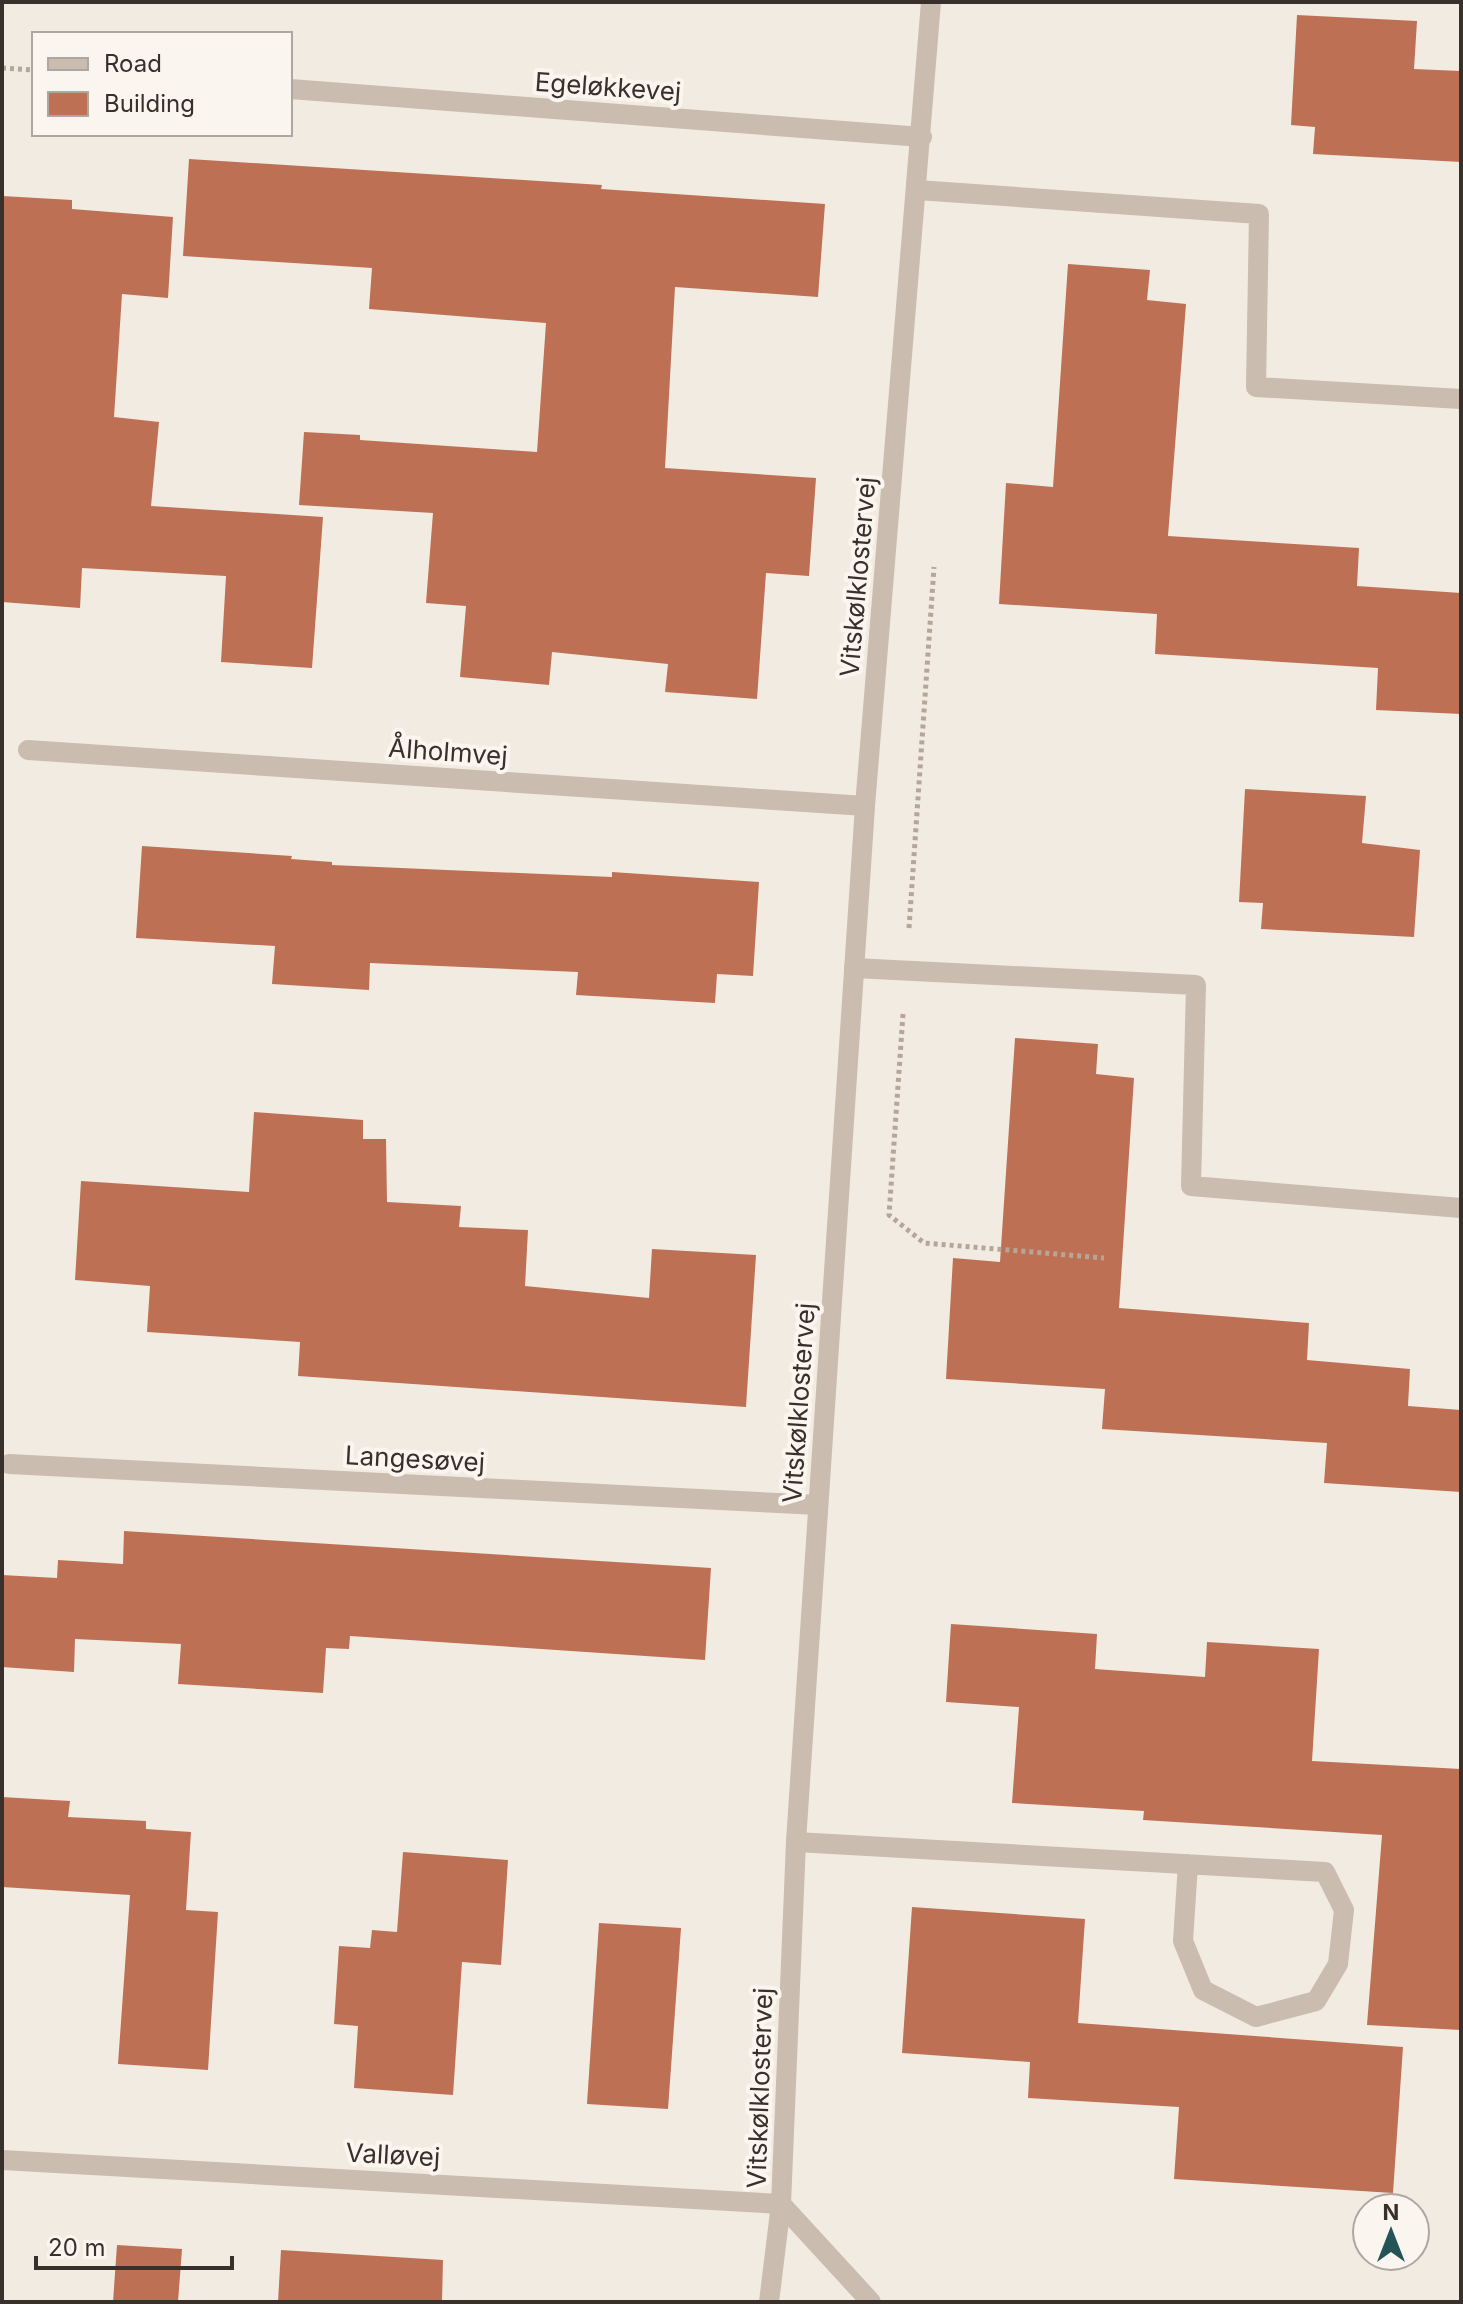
<svg xmlns="http://www.w3.org/2000/svg" width="1463" height="2304" font-family="Inter,sans-serif">
<rect width="100%" height="100%" fill="#f2ebe2"/>
<g fill="#be7055">
<path d="M1297,15L1417,21L1414,69L1461,71V162L1313,154L1315,127L1291,125Z"/>
<path d="M189,159L602,185L601,189L825,204L818,297L675,287L665,468L816,478L809,576L766,573L757,699L665,692L668,664L552,652L549,685L460,677L466,606L426,603L433,513L299,505L304,432L360,435V440L537,452L546,323L369,309L372,268L183,256Z"/>
<path d="M2,196L72,200V209L173,217L168,298L122,294L114,417L159,422L151,506L323,517L312,668L221,662L226,576L82,568L80,608L2,602Z"/>
<path d="M1068,264L1150,270L1147,300L1186,304L1168,536L1359,548L1357,586L1461,593V714L1376,710L1378,668L1155,654L1157,614L999,604L1006,483L1053,487Z"/>
<path d="M1245,789L1366,796L1362,843L1420,850L1414,937L1261,929L1263,903L1239,902Z"/>
<path d="M142,846L292,856L291,859L332,862V865L612,877V872L759,882L753,976L717,974L715,1003L576,995L578,972L370,963L369,990L272,984L275,946L136,938Z"/>
<path d="M1015,1038L1098,1044L1096,1074L1134,1078L1119,1308L1309,1323L1307,1360L1410,1369L1408,1406L1461,1410V1492L1324,1483L1327,1443L1102,1429L1105,1389L946,1379L953,1258L1000,1262Z"/>
<path d="M254,1112L363,1120V1139H386L387,1202L461,1206L459,1227L528,1230L525,1286L649,1298L652,1249L756,1255L746,1407L298,1376L300,1342L147,1332L150,1286L75,1280L81,1181L249,1192Z"/>
<path d="M124,1531L711,1568L705,1660L350,1636L349,1649L326,1648L323,1693L178,1684L181,1644L75,1639L74,1672L2,1667V1575L57,1578L58,1560L123,1564Z"/>
<path d="M951,1624L1097,1634L1095,1669L1205,1677L1207,1642L1319,1649L1312,1761L1461,1769V2030L1367,2025L1382,1835L1143,1820L1144,1811L1012,1803L1019,1707L946,1702Z"/>
<path d="M2,1797L70,1801L68,1817L146,1821V1829L191,1832L186,1910L218,1912L208,2070L118,2064L130,1895L2,1887Z"/>
<path d="M403,1852L508,1860L501,1965L462,1962L453,2095L354,2088L358,2026L334,2024L339,1946L370,1948L372,1930L397,1932Z"/>
<path d="M912,1907L1085,1919L1078,2023L1403,2047L1393,2193L1174,2179L1179,2107L1028,2098L1030,2062L902,2053Z"/>
<path d="M599,1923L681,1928L668,2109L587,2104Z"/>
<path d="M117,2245L182,2249L178,2302H113Z"/>
<path d="M281,2250L443,2260L442,2302H278Z"/>
</g>
<g fill="none" stroke-linecap="round" stroke-linejoin="round">
<g stroke="#b6a699" stroke-width="5" stroke-dasharray="4 4" stroke-linecap="butt">
<path d="M2,68L34,70"/>
<path d="M909,928L934,567"/>
<path d="M903,1014L889,1215L924,1243L1104,1258"/>
</g>
<path stroke="#cabcae" stroke-width="20" d="M769,2302L781,2204"/>
<g stroke="#cabcae" stroke-width="20">
<path d="M290,89L922,137"/>
<path d="M917,190L1259,214L1256,387L1461,399"/>
<path d="M28,750L865,806"/>
<path d="M854,968L1196,985L1191,1186L1461,1208"/>
<path d="M9,1464L818,1505"/>
<path d="M796,1842L1325,1872L1344,1910L1338,1964L1316,2001L1256,2017L1203,1990L1183,1941L1188,1864"/>
<path d="M2,2160L781,2204"/>
<path d="M871,2302L781,2204L796,1842L865,806L931,2"/>
</g>
</g>
<g text-anchor="middle" stroke-width="8" stroke-linejoin="round" paint-order="stroke">
<g font-size="26" fill="#39302c" stroke="#faf5ef">
<text transform="translate(608 87) rotate(4)" y="9">Egeløkkevej</text>
<text transform="translate(858 577) rotate(-85)" y="9">Vitskølklostervej</text>
<text transform="translate(448 752) rotate(4)" y="9">Ålholmvej</text>
<text transform="translate(799 1403) rotate(-86)" y="9">Vitskølklostervej</text>
<text transform="translate(415 1459) rotate(3)" y="9">Langesøvej</text>
<text transform="translate(760 2088) rotate(-88)" y="9">Vitskølklostervej</text>
<text transform="translate(393 2155) rotate(3)" y="9">Valløvej</text>
</g>
</g>
<rect width="1463" height="2304" fill="none" stroke="#39302c" stroke-width="8"/>
<rect x="32" y="32" width="260" height="104" fill="#faf5ef" stroke="#ada6a1" stroke-width="2"/>
<rect x="48" y="58" width="40" height="12" fill="#cabcae" stroke="#ada6a1" stroke-width="2"/>
<text x="104" y="72" font-size="24" fill="#39302c">Road</text>
<rect x="48" y="92" width="40" height="24" fill="#be7055" stroke="#ada6a1" stroke-width="2"/>
<text x="104" y="112" font-size="24" fill="#39302c">Building</text>
<g transform="translate(1391 2232)"><circle r="38" fill="#faf5ef" stroke="#ada6a1" stroke-width="2"/>
<path d="M0-6L14 30L0 20L-14 30Z" fill="#245458"/>
<text y="-12" font-size="22" font-weight="bold" text-anchor="middle" fill="#39302c">N</text>
</g>
<path d="M36 2256v12h196v-12" fill="none" stroke="#39302c" stroke-width="4"/>
<text x="48" y="2256" font-size="24" fill="#39302c" stroke="#faf5ef" stroke-width="6" paint-order="stroke">20 m</text>
</svg>
